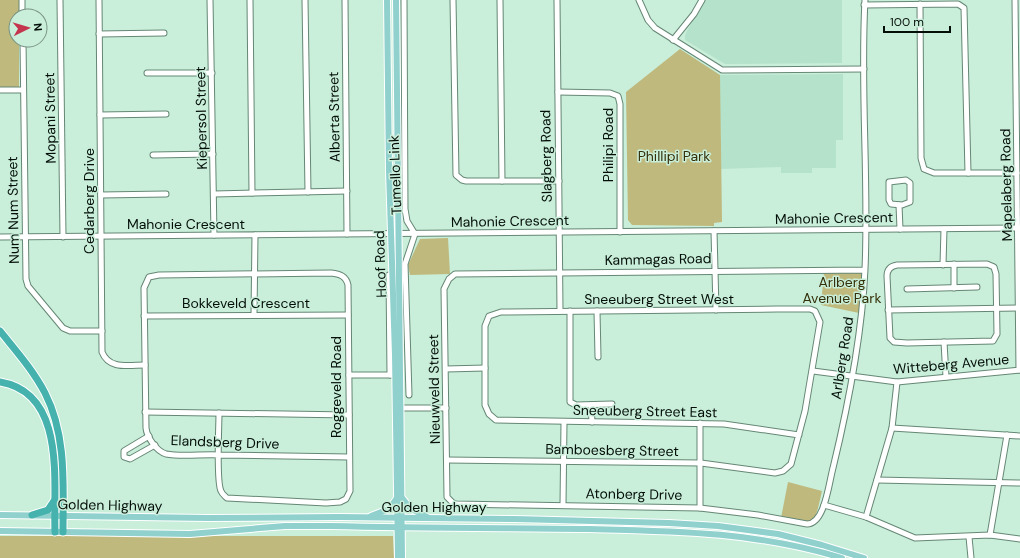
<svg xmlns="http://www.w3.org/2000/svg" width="1020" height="558" font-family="'DM Sans',sans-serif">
<rect width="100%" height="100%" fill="#c9eed9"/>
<g fill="#b5e2ca">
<path d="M703,0H842V63L725,64L685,40V35Z"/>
<path d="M843,74V140H836V168H812V173H781V167L720,169V75Z"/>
</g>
<g fill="#bfb97d">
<path d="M0,0H19V16H16V40H19V87H0Z"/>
<path d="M680,49L720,75L722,222L714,223V226L632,225L628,220L626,92Z"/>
<path d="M448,238L450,274L410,275L408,265L420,239Z"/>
<path d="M862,271L859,313L821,305L824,272Z"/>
<path d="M788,482L822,491C814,526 816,525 781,518Z"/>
<path d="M0,536H393L394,558H0Z"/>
</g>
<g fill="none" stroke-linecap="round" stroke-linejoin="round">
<defs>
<g id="minor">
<path d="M22,0V16"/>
<path d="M60,0L63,237"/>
<path d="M99,0L102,352C109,370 129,365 145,365"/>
<path d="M210,0L214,235"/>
<path d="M250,0L252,193"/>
<path d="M305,0L308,192"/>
<path d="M345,0L347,234"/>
<path d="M404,0L405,209L407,221L415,234L405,264L409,395"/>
<path d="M453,0L456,175L462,180L466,181H559"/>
<path d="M500,0L502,181"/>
<path d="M557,0L560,311"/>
<path d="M639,0L648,20L655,28L722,70L864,69"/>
<path d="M865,0C860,89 869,179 865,269C862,336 849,402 833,468C829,482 825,524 807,524L758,515L700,508L456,504L453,503L447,497L444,289L449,279L455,274L865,270"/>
<path d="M1015,0L1019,370"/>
<path d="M920,4L921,158L924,169L934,173H1017"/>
<path d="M864,5L958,4L964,8L968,173"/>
<path d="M99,34L164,33"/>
<path d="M23,40L26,279L28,286L63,328L70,331H102"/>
<path d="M673,40L694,14L702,0"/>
<path d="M147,73H212"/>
<path d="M0,90H23"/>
<path d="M558,92L610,93L618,96L620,104V232"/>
<path d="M100,115L166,114"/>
<path d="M153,155L213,154"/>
<path d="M906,180L910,183V202L902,205L891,204L889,200V182Z"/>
<path d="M214,194L347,191"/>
<path d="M101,195L166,194"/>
<path d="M899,205L900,229"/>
<path d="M714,231L716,310"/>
<path d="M0,237L1020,228"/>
<path d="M987,264L994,267L996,274L997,334L993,341L907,343L894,342L890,338L887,276C887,269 891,266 897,265Z"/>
<path d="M943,265L944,229"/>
<path d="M389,275L390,375"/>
<path d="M954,288V264"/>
<path d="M907,289L977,287"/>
<path d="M888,310L1020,308"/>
<path d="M570,311V402L576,405L612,404"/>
<path d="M597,311L598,357"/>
<path d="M254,315L255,235"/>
<path d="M144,316L348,315"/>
<path d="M944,342L946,377"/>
<path d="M446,369L485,368"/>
<path d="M813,371L897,382L1020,370"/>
<path d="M349,375H392"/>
<path d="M591,405L592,422"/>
<path d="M397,408H446"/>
<path d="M145,412L349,415"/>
<path d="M219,413C219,428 216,481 221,491C222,494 225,496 227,498L326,503L340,502L346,499L350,491L348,285C346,276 340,274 331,273L159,275L149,277L144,288L146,428C147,437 156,451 166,454C181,457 203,454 219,455L349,457"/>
<path d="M892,428L1020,436"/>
<path d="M149,436L124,451V457L130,459L155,445"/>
<path d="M447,460L701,463L775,473L783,471L791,464L805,411L820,322L815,311L810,309H777L501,312L489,316L485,326V405L489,414L496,420L724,424L799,435"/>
<path d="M877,480L1020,483"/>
<path d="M563,505L564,422"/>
<path d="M824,505L866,517L915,538L990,535L1020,539"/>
<path d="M700,508V423"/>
<path d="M866,517L892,428L897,382"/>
<path d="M990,535L1007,435"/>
<path d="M969,537L971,558"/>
</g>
<g id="major">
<path d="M387,0L389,171L395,355L398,558"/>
<path d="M396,0L402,558"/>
<path d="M403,499L410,508L427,517"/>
<path d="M0,515L208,518L339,517L515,519L669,523L718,526L778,534L822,545L864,558"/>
<path d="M371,516L389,509L397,498"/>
<path d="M0,531L190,534L285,526H331C417,528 503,528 589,529C678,531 756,532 842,558"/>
</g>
<g id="highway">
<path d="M0,331C16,351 33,370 45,393C67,436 63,486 63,532"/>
<path d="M0,382C67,393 53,484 55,532"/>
<path d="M32,515L48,510L54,501"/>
</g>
</defs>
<use href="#minor" stroke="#658775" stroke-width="7"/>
<use href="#major" stroke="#fff" stroke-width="8"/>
<use href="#highway" stroke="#fff" stroke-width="9"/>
<use href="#minor" stroke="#fff" stroke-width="5"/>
<use href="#major" stroke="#90d1ce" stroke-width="6"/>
<use href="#highway" stroke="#46b2ad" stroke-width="7"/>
</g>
<g text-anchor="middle" stroke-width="3" stroke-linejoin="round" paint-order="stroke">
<g font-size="14" fill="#030e08" stroke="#c9eed9">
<text transform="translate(334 117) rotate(-91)" y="5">Alberta Street</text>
<text transform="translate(50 118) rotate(-91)" y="5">Mopani Street</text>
<text transform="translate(201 118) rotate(-91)" y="5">Kiepersol Street</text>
<text transform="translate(608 145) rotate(-90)" y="5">Philipi Road</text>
<text transform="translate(546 156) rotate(-91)" y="5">Slagberg Road</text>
<text transform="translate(395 175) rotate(-92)" y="5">Tumello Link</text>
<text transform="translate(1006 185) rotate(-91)" y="5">Mapelaberg Road</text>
<text transform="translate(89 201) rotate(-90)" y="5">Cedarberg Drive</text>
<text transform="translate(13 210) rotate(-91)" y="5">Num Num Street</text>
<text transform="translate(834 218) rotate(-1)" y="5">Mahonie Crescent</text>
<text transform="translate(510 221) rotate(-1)" y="5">Mahonie Crescent</text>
<text x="186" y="229">Mahonie Crescent</text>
<text transform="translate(658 259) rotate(-1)" y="5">Kammagas Road</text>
<text transform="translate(380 264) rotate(-92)" y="5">Hoof Road</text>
<text x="659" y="304">Sneeuberg Street West</text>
<text x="246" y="308">Bokkeveld Crescent</text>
<text transform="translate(842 358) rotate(-81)" y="5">Arlberg Road</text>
<text transform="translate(951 364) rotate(-5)" y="5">Witteberg Avenue</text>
<text transform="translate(336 387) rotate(-90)" y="5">Roggeveld Road</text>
<text transform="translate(434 389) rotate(-91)" y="5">Nieuwveld Street</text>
<text transform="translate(645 411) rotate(1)" y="5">Sneeuberg Street East</text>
<text transform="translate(225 442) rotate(2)" y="5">Elandsberg Drive</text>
<text transform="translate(612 450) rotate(1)" y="5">Bamboesberg Street</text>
<text transform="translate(634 494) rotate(1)" y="5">Atonberg Drive</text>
<text transform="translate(110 505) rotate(1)" y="5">Golden Highway</text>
<text x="434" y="512">Golden Highway</text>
</g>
<g font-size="14" fill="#332f08" stroke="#c9eed9">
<text x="674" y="161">Phillipi Park</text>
<text x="842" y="287">Arlberg<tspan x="842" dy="16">Avenue Park</tspan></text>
</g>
</g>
<g transform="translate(28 28) rotate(85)"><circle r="19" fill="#c9eed9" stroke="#7a9485"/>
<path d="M0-3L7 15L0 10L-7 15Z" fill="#c4344d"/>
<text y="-6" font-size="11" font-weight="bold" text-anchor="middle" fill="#030e08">N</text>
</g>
<path d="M884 26v6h66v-6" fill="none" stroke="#030e08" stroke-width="2"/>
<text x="890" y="26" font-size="12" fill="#030e08" stroke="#c9eed9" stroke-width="3" paint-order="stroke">100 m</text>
</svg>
